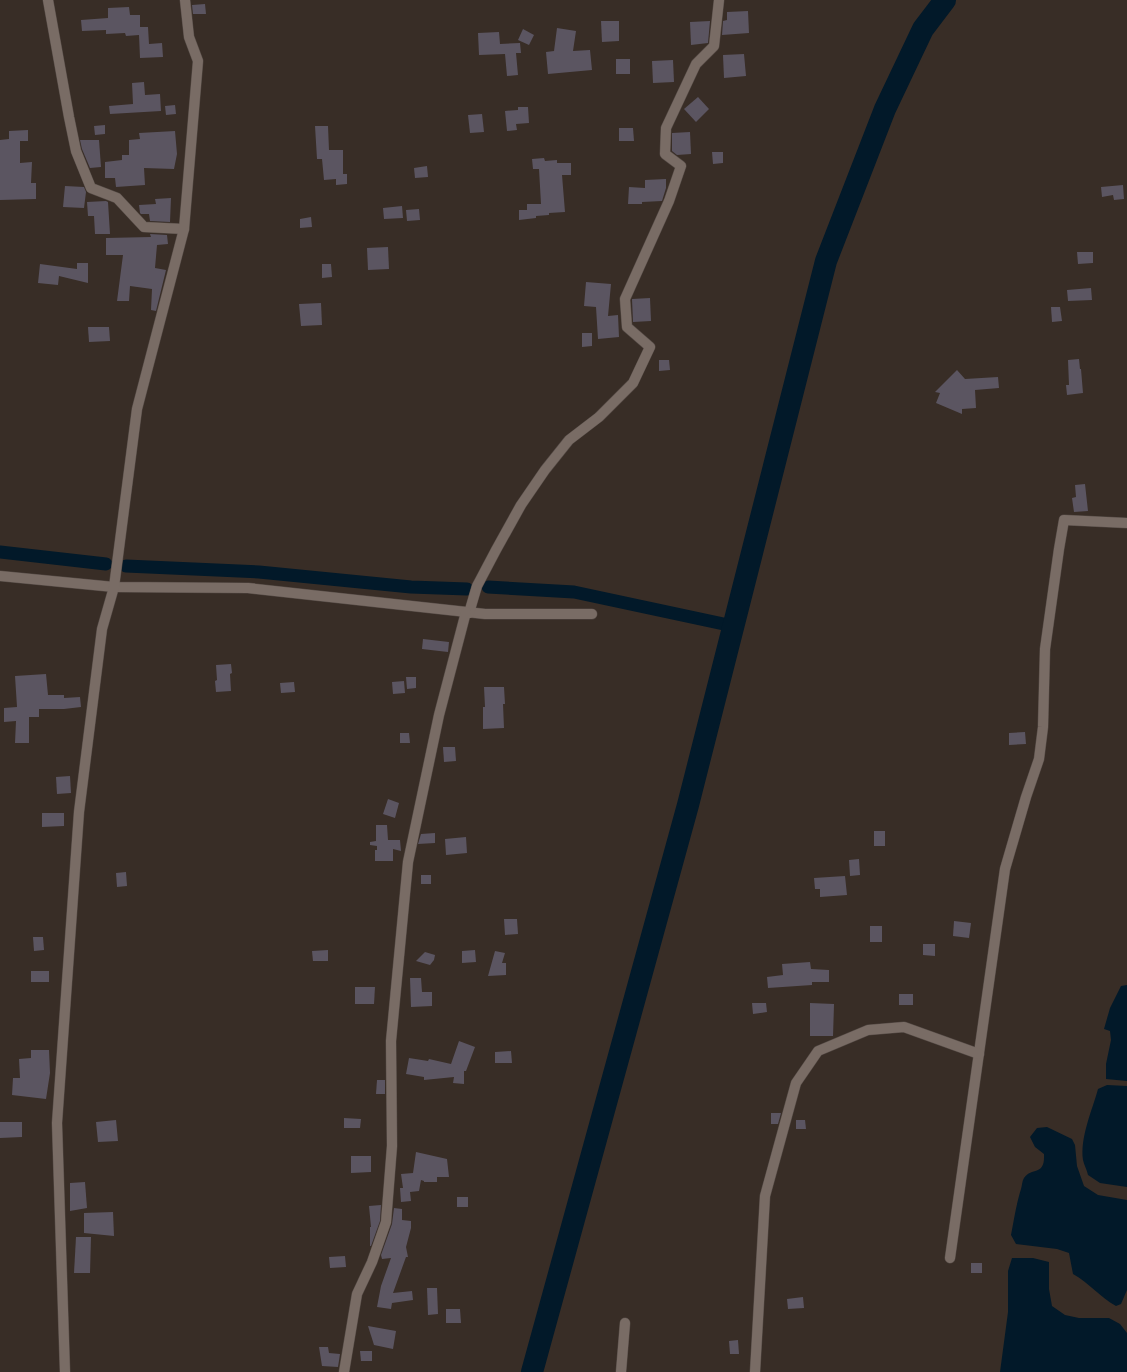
<svg xmlns="http://www.w3.org/2000/svg" width="1127" height="1372" font-family="'DM Sans',sans-serif">
<rect width="100%" height="100%" fill="#382d26"/>
<g fill="#021929">
<path d="M1127,985V1081L1106,1079V1064L1111,1040L1110,1031L1104,1029L1110,1008L1121,986Z"/>
<path d="M1107,1085L1127,1086V1187L1100,1183L1088,1175C1087,1170 1084,1165 1083,1160C1080,1137 1092,1111 1098,1089Z"/>
<path d="M1047,1127L1072,1139L1075,1145L1077,1166L1084,1186L1098,1195L1127,1200V1290L1121,1304L1116,1306C1100,1297 1089,1283 1073,1274L1069,1253L1057,1249L1016,1244L1011,1235C1014,1220 1016,1205 1021,1189C1022,1186 1022,1181 1024,1178C1032,1166 1045,1177 1044,1154L1035,1147L1030,1137L1037,1128Z"/>
<path d="M1012,1258H1033L1049,1262V1289L1052,1306L1065,1315L1079,1318H1109L1120,1324L1127,1333V1372H1000L1008,1312V1271Z"/>
</g>
<g fill="none" stroke-linecap="round" stroke-linejoin="round">
<g stroke="#021929" stroke-width="13">
<path d="M0,552L106,564"/>
<path d="M126,566L259,572L411,587L467,589"/>
<path d="M488,587L574,592L733,626"/>
</g>
<path stroke="#021929" stroke-width="22" d="M532,1372L688,805L826,261L885,109L923,29L945,0"/>
</g>
<g fill="#5b5561">
<path d="M205,4L206,14H193L192,5Z"/>
<path d="M129,7L130,15H140V27H148L149,44L162,43L163,57L140,58L139,35L126,36L125,33L106,34V30L82,31L81,20L108,18V8Z"/>
<path d="M748,11L749,33L722,35L723,21L727,20V12Z"/>
<path d="M601,21H619V41L602,42Z"/>
<path d="M710,21L708,43L691,45L690,22Z"/>
<path d="M557,28L576,31L573,51L590,50L592,70L548,74L546,52L554,51Z"/>
<path d="M523,29L534,35L529,45L518,40Z"/>
<path d="M499,32L500,44L520,43L521,53H516L518,75L507,76L505,54L479,55L478,33Z"/>
<path d="M744,54L746,76L724,78L723,55Z"/>
<rect x="616" y="59" width="14" height="15"/>
<path d="M673,60L674,82L653,83L652,61Z"/>
<path d="M144,82L145,95L160,94L161,111L110,114L109,106L133,104L132,83Z"/>
<path d="M698,97L709,109L696,122L684,109Z"/>
<path d="M175,105L176,114L166,115L165,106Z"/>
<path d="M518,107H528L529,123L516,124L517,130L507,131L505,111L518,110Z"/>
<path d="M482,114L484,132L470,133L468,115Z"/>
<path d="M105,125V134L95,135L94,126Z"/>
<path d="M315,126H328L329,150H343V174H347V184L336,185V179L324,180L322,159H317Z"/>
<path d="M619,128H633L634,141H619Z"/>
<path d="M28,130V141H20V163L32,162L31,183H36V199L0,200V140L9,139V131Z"/>
<path d="M175,131L177,154L174,169L144,168L145,185L116,187L115,178H105V162L122,160V155H129V140L140,139L139,133Z"/>
<path d="M690,132L691,154L677,155L672,151V133Z"/>
<path d="M80,140H99L101,167L90,168L82,149Z"/>
<path d="M712,152H723V163L713,164Z"/>
<path d="M544,158L545,161L557,160V163H571V175H562L565,212L549,213V215L536,216V218L519,220V210H527V204H541L539,169H533L532,159Z"/>
<path d="M427,166L428,177L415,178L414,168Z"/>
<path d="M666,179V188L662,201L642,202V204H628L629,187L645,188V180Z"/>
<path d="M1123,185L1124,199L1114,200L1113,195L1102,197L1101,187Z"/>
<path d="M65,186L84,187L86,192L84,208L63,207Z"/>
<path d="M171,198L170,222L150,221L149,214H141L140,213L139,205L156,204L155,199Z"/>
<path d="M106,201L108,202L110,234H95L94,216H88L87,202Z"/>
<path d="M402,206L403,218L384,219L383,208Z"/>
<path d="M419,209L420,220L407,221L406,210Z"/>
<path d="M311,217L312,227L300,228V219Z"/>
<path d="M150,234L167,235L168,244L157,245L155,268L166,270L156,311L151,310L152,289L130,286L129,301H117L123,255H106V238L151,237Z"/>
<path d="M388,247L389,269L368,270L367,248Z"/>
<path d="M1077,252H1093V263L1078,264Z"/>
<path d="M77,263H88V283L59,276L58,285L38,283L40,264L77,269Z"/>
<path d="M322,264H331L332,277L322,278Z"/>
<path d="M586,282L611,284L608,316L618,315L619,337L598,339L596,307L584,306Z"/>
<path d="M1091,288L1092,300L1068,301L1067,290Z"/>
<path d="M650,298L651,321L633,322L632,299Z"/>
<path d="M321,303L322,325L301,326L299,304Z"/>
<path d="M1051,307H1060L1062,321L1052,322Z"/>
<path d="M88,327H109L110,341L89,342Z"/>
<path d="M582,333H592V346L582,347Z"/>
<path d="M1079,359L1080,369H1081L1083,393L1067,395L1066,385H1069L1068,360Z"/>
<path d="M659,360H669L670,370L659,371Z"/>
<path d="M957,370L965,379L998,377L999,388L975,390L976,408L962,409V414L936,403L940,393L935,392Z"/>
<path d="M1085,484L1088,511L1074,512L1072,498L1076,497L1075,485Z"/>
<path d="M423,639L449,642L448,652L422,649Z"/>
<path d="M231,664L232,673L230,674L231,691L216,692L215,681L217,680L216,665Z"/>
<path d="M46,674L48,695H64V698L80,697L81,707L64,709H39V717H29V743H15L16,721L4,722V708L17,707L15,676Z"/>
<path d="M406,677H416V688L407,689Z"/>
<path d="M404,681L405,693L393,694L392,682Z"/>
<path d="M294,682L295,692L281,693L280,683Z"/>
<path d="M484,687H504L505,704H503L504,728L483,729V707H485Z"/>
<path d="M1025,732L1026,744L1009,745V733Z"/>
<path d="M400,733H409L410,743H400Z"/>
<path d="M443,747H455L456,761L444,762Z"/>
<path d="M70,776L71,793L57,794L56,777Z"/>
<path d="M388,799L399,803L395,818L383,814Z"/>
<path d="M42,813H64V826L42,827Z"/>
<path d="M376,825H387L388,840H400L401,851L393,849V861H375V850H377V846L370,845V842L376,841Z"/>
<rect x="874" y="831" width="11" height="15"/>
<path d="M435,833V843L418,844L421,834Z"/>
<path d="M466,837L467,853L446,855L445,839Z"/>
<path d="M859,859L860,875L850,876L849,860Z"/>
<path d="M126,872L127,886L117,887L116,873Z"/>
<rect x="421" y="875" width="10" height="9"/>
<path d="M845,876L847,895L820,897V889H815L814,878Z"/>
<path d="M504,919H517L518,934L505,935Z"/>
<path d="M954,921L971,923L969,938L953,936Z"/>
<rect x="870" y="926" width="12" height="16"/>
<path d="M33,937H43L44,950L34,951Z"/>
<path d="M923,944H935V956L923,955Z"/>
<path d="M328,950V961H313L312,951Z"/>
<path d="M475,950L476,962L462,963V951Z"/>
<path d="M495,951L505,953L502,963H506V975L488,976Z"/>
<path d="M425,952L435,955L434,960L430,965L416,961Z"/>
<path d="M810,962L811,969L829,970V982H812V985L768,988L767,977L783,975L782,964Z"/>
<rect x="31" y="971" width="18" height="11"/>
<path d="M410,978H421L422,992H432V1006L411,1007Z"/>
<path d="M355,987H375L374,1004H355Z"/>
<rect x="899" y="994" width="14" height="11"/>
<path d="M752,1003H766L767,1012L753,1014Z"/>
<path d="M810,1003L834,1004L833,1036H810Z"/>
<path d="M459,1041L475,1047L466,1071H464V1084L453,1083L454,1077L424,1080V1077L406,1074L409,1058L428,1061L429,1059L451,1064Z"/>
<path d="M31,1050H49L50,1073L46,1099L12,1095L13,1078H20L19,1059L31,1058Z"/>
<path d="M511,1051L512,1063H495V1052Z"/>
<path d="M377,1080H385V1094H376Z"/>
<path d="M771,1113H781L778,1124H771Z"/>
<path d="M344,1118L361,1119L360,1128H344Z"/>
<path d="M116,1120L118,1141L98,1142L96,1122Z"/>
<path d="M796,1120H805L806,1129H796Z"/>
<path d="M0,1122H22V1137L0,1138Z"/>
<path d="M416,1152L447,1159L449,1177H437V1182H424V1181L421,1180L419,1191L410,1192L411,1201L401,1202L400,1188H403L401,1174L413,1173Z"/>
<path d="M351,1156H371V1172L351,1173Z"/>
<path d="M85,1182L87,1208L70,1211V1183Z"/>
<rect x="457" y="1197" width="11" height="10"/>
<path d="M381,1205L380,1221L371,1246H370V1227H371L369,1206Z"/>
<path d="M394,1208L402,1209V1220L411,1221V1228L406,1247L408,1257H406L393,1293L412,1291L413,1300L392,1303L391,1309L377,1307L381,1286L391,1258L382,1259L381,1255L392,1224Z"/>
<path d="M113,1212L114,1236L84,1233V1213Z"/>
<path d="M76,1237H91L90,1273H74Z"/>
<path d="M345,1256L346,1267L330,1268L329,1257Z"/>
<rect x="971" y="1263" width="11" height="10"/>
<path d="M427,1288H437L438,1314L428,1315Z"/>
<path d="M803,1297L804,1308L788,1309L787,1299Z"/>
<path d="M446,1309H460L461,1323H446Z"/>
<path d="M368,1326L396,1331L393,1349L374,1345Z"/>
<path d="M738,1340L739,1354H730L729,1341Z"/>
<path d="M319,1347H328L329,1353L340,1354L338,1367L322,1366Z"/>
<path d="M360,1351H372V1361H361Z"/>
</g>
<g fill="none" stroke-linecap="round" stroke-linejoin="round">
<defs>
<g id="minor">
<path d="M48,0L69,117L76,151L91,188L117,198L144,227L184,229"/>
<path d="M0,576L114,587L248,588L485,614H592"/>
<path d="M469,613L477,586L496,550L521,505L545,470L569,440L599,417L633,383L650,347L627,327L625,299L669,201L681,166L665,154L666,128L696,64L714,46L719,0"/>
<path d="M950,1258L1005,869L1026,797L1039,759L1043,727L1045,649L1059,549L1064,520L1127,523"/>
<path d="M65,1372L57,1123L79,812L102,629L114,587L137,409L184,229L198,61L189,37L185,0"/>
<path d="M344,1372L357,1294L372,1262L386,1222L392,1146L391,1041L408,862L439,715L466,612"/>
<path d="M621,1372L625,1323"/>
<path d="M755,1372L765,1196L796,1083L818,1051L868,1030L904,1027L979,1054"/>
</g>
</defs>
<use href="#minor" stroke="#534944" stroke-width="11"/>
<use href="#minor" stroke="#796c65" stroke-width="10"/>
</g>
</svg>
